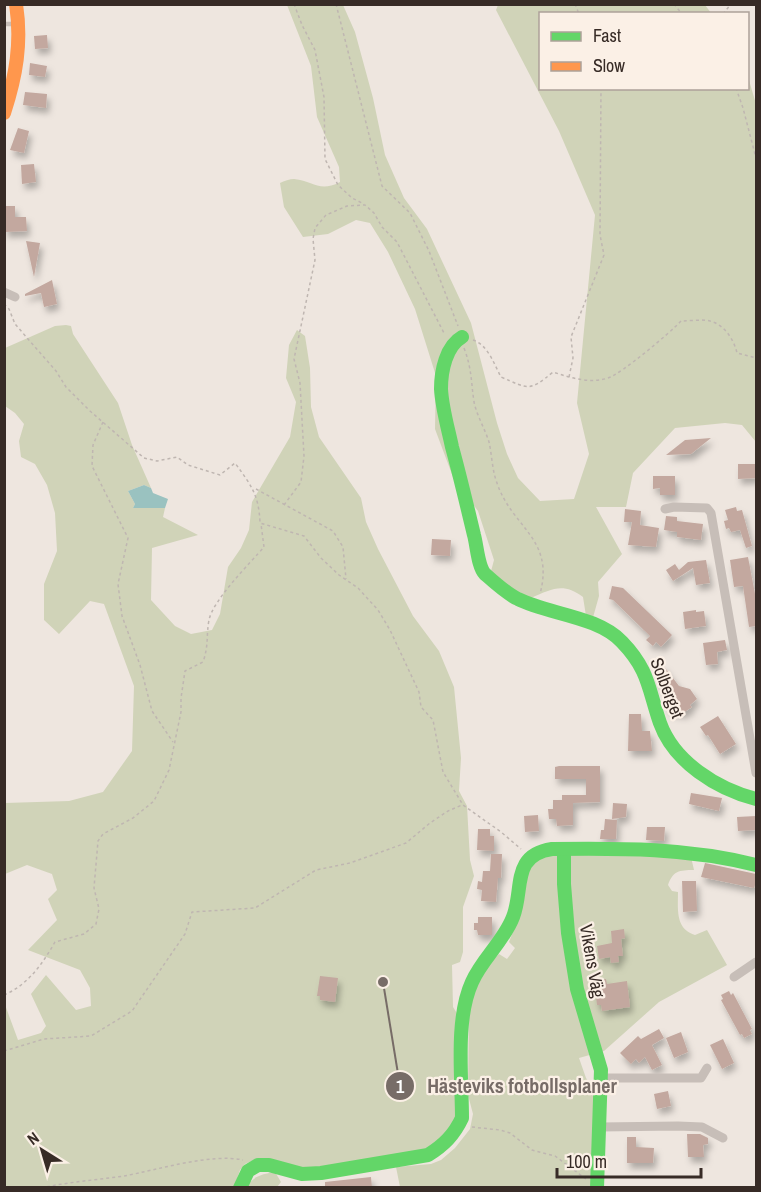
<svg xmlns="http://www.w3.org/2000/svg" width="761" height="1192" font-family="'Archivo Narrow',sans-serif">
<defs>
<filter id="shadow"><feDropShadow dx="3" dy="5.5" stdDeviation="3" flood-color="#0004"/></filter>
</defs>
<rect width="100%" height="100%" fill="#eee6df"/>
<g fill="#d0d3b8">
<path d="M287,5H343L355,32L373,98L385,155L404,198L427,229L471,323L497,423L507,454L518,478L540,501L574,499L589,454L577,403L595,215L559,131L496,10L498,5H705L711,13L540,14V88H748V77L756,104V442L742,425L725,423L675,428L633,473L626,507H596L622,554L598,582L599,596L592,621L586,616L583,597C563,582 552,589 531,598L517,593L490,575L494,560L478,511L453,477L435,429L436,376L415,309L388,252L370,223L356,220L328,234L303,237L284,207L280,183C284,181 290,179 294,179C314,181 319,193 340,182L339,167L317,117L311,66Z"/>
<path d="M66,325L71,326L73,334L118,403L132,445L151,488L144,485L128,491L135,504L133,508H165L163,517L198,535L152,548L151,600L175,626L191,634L212,630L220,614L228,567L241,548L249,530L252,502L290,437L296,402L286,378L289,345L297,330L305,336L310,368L311,407L319,437L361,498L366,522L378,549L413,616L439,651L454,687L461,758L459,791L467,806L470,860L474,876L463,907V952L460,962L452,965L453,1007L458,1015V1113L452,1129L431,1148L312,1170L270,1159H256L245,1164L240,1170L234,1187H5L4,1002L18,1040L41,1033L46,1026L31,994L46,975L76,1010L91,1006L90,988L80,970L28,950L57,920L48,899L57,890L52,874L27,865L5,874V803L69,801L103,792L132,751L134,686L104,604L90,601L59,634L44,620V584L57,551L55,513L47,485L35,464L21,457L19,441L24,424L15,413L5,406V348L55,326Z"/>
<path d="M600,854L691,857L694,870C679,870 673,871 668,885L672,891L678,892C678,909 675,929 695,935L707,930L727,965L659,1002L604,1051L579,1058L586,1078L595,1090L593,1187H400L396,1167L431,1164L441,1160L455,1148L470,1129L473,1114L468,1095L469,1003L487,966L499,954L507,959L515,948L509,942L518,919L524,883L530,867L537,860L548,856Z"/>
<path d="M275,1172L281,1182L277,1187L246,1188C253,1176 262,1174 275,1172Z"/>
</g>
<path fill="#9ac2c0" d="M144,485L151,488L153,493L168,499L165,508H133L135,504L128,491Z"/>
<g fill="#c3a89f" filter="url(#shadow)">
<path d="M47,35L48,48L35,49L34,36Z"/>
<path d="M30,63L47,66L45,77L29,75Z"/>
<path d="M25,92L47,94L46,108L23,105Z"/>
<path d="M18,128L29,131L24,153L10,150Z"/>
<path d="M34,164L36,182L22,184L21,165Z"/>
<path d="M4,206H15V217H26L27,231L5,232Z"/>
<path d="M26,241L40,243L34,277Z"/>
<path d="M52,280L57,304L44,307L41,293L25,296V294Z"/>
<path d="M711,438L691,454L666,455L685,440Z"/>
<path d="M738,464H756V478L738,479Z"/>
<path d="M653,476H675V495H660V488L653,489Z"/>
<path d="M736,507L737,511L742,510L752,546L746,548L740,530L731,532L729,528L726,529L724,521L728,520L725,510Z"/>
<path d="M625,509L641,511L640,525L659,528L656,547L628,545L632,522H624Z"/>
<path d="M666,516L677,517V521L703,524L701,540L677,537V532L664,530Z"/>
<path d="M432,539L451,540L450,556L431,555Z"/>
<path d="M748,557L755,594H756V626L749,627L743,586L734,587L730,560Z"/>
<path d="M706,560L710,583L696,585L693,568L673,581L666,570L675,564L679,570L688,562Z"/>
<path d="M612,586L623,588L672,635L661,647L656,642L653,646L646,640L650,636L613,600L609,599Z"/>
<path d="M696,610V612L704,611L706,626L685,629L683,612Z"/>
<path d="M725,640L727,650L717,652L718,664L706,665L703,643Z"/>
<path d="M663,665L679,686L690,689L697,699L690,705L692,707L683,713L670,711L666,706L668,697L660,686L654,671Z"/>
<path d="M629,714H641L642,731H650L652,751H628Z"/>
<path d="M718,716L736,744L720,754L708,735L706,736L700,727Z"/>
<path d="M559,766H600V802L573,803V825L557,826L556,819H549L548,809H553V800H562V795H586V779H555V767Z"/>
<path d="M691,793L722,798L719,811L689,804Z"/>
<path d="M613,803L627,804L626,817L612,819Z"/>
<path d="M538,815L539,831L525,832L524,816Z"/>
<path d="M756,816V830L738,831L737,817Z"/>
<path d="M605,819L617,820L616,839H600L601,830H604Z"/>
<path d="M647,827H665L664,841L646,840Z"/>
<path d="M478,829H490V836H494V851L477,850Z"/>
<path d="M491,854H502L501,878H498L496,902L481,901L482,890L477,889L478,881L482,882L483,871H490Z"/>
<path d="M705,863L756,874V885H755L754,888L701,877Z"/>
<path d="M682,881H696L697,911L683,912Z"/>
<path d="M478,917H492V935H478L477,930H474V923H478Z"/>
<path d="M624,929L625,938L621,939L623,956H618L619,962L611,963L610,957L599,959L597,946L612,943L611,931Z"/>
<path d="M320,976L338,978L335,1002L320,1000V996H317Z"/>
<path d="M606,979L607,984L627,981L630,1007L602,1011L601,1005H597L594,981Z"/>
<path d="M729,991L731,995L733,993L752,1029L750,1030L752,1034L744,1038L742,1034L740,1035L721,1000L723,999L721,995Z"/>
<path d="M659,1029L664,1038L652,1045L662,1065L652,1070L645,1057L639,1063L636,1059L631,1064L620,1053L638,1036L641,1039Z"/>
<path d="M681,1032L688,1052L674,1058L666,1038Z"/>
<path d="M723,1039L734,1063L722,1069L710,1045Z"/>
<path d="M668,1091L671,1106L657,1109L654,1094Z"/>
<path d="M687,1134H700L708,1138V1144L703,1145L704,1157H688Z"/>
<path d="M627,1137H636V1147L654,1148L653,1163H627Z"/>
<path d="M371,1177L372,1188H325V1182Z"/>
</g>
<g fill="none" stroke-linecap="round" stroke-linejoin="round">
<g stroke="#bfb6b1" stroke-width="1.5" stroke-dasharray="3 3" stroke-linecap="butt">
<path d="M294,4L302,25L315,50L324,97L325,159L338,185L352,198L364,204"/>
<path d="M336,4L382,186L410,213L429,251L458,326"/>
<path d="M575,4L579,14"/>
<path d="M674,4L682,14"/>
<path d="M723,14L731,4"/>
<path d="M736,88L743,108L756,158"/>
<path d="M4,304L9,309L15,324L56,371L66,387L90,411L144,458L157,461L177,457L188,465L220,475L235,463C251,485 259,495 260,523L304,536L321,558L339,575L358,588L378,610L390,630L419,692L421,707L433,720L443,772L463,805L501,832L521,849"/>
<path d="M473,340C488,345 494,364 501,377C529,389 529,392 553,372C571,378 590,384 608,378C621,374 670,333 681,321C690,321 702,319 710,321C725,325 734,340 737,353L756,358"/>
<path d="M464,348C472,369 471,382 474,402C477,416 485,429 489,442C492,455 492,470 497,483C512,528 555,538 540,594"/>
<path d="M569,377L573,358L571,337L604,255L600,235L601,88"/>
<path d="M103,422L93,445L92,466L128,538L118,584L122,616L140,665L152,711L173,742"/>
<path d="M256,489L333,531L343,547L346,579"/>
<path d="M284,505L301,482L304,456L300,383L294,359L315,260L313,239L315,228L326,215L347,206L365,205L374,213L382,227L397,242L444,333"/>
<path d="M4,995C28,985 43,963 55,942L84,934L96,924L99,909L94,888L98,841L103,834L133,818L154,801L169,770L181,712V698L185,671L203,662C209,645 206,636 209,620C213,600 250,563 264,547L261,524"/>
<path d="M4,1051L44,1039L91,1036L132,1011L185,934L192,912L255,908L316,870L350,863L406,843L430,823L448,811L462,805"/>
<path d="M472,1127L500,1130L510,1133L532,1150L555,1156L586,1179"/>
<path d="M41,1188C68,1182 96,1180 124,1176C157,1170 211,1153 243,1160"/>
</g>
<path stroke="#c7beb8" stroke-width="4.5" d="M4,24H17"/>
<g stroke="#c7beb8" stroke-width="9">
<path d="M4,292L15,297"/>
<path d="M665,509L674,507L707,508L711,513L756,773"/>
<path d="M734,977L756,962"/>
<path d="M601,1078H701L707,1068"/>
<path d="M600,1127L678,1126L702,1127L723,1138"/>
</g>
<g stroke="#63d668" stroke-width="14">
<path d="M462,337C446,346 441,371 441,389C442,408 448,428 452,447C460,476 467,506 474,535C477,546 478,567 485,574C494,582 507,594 518,599C547,614 598,616 622,642C649,670 648,688 660,723C674,762 717,789 756,799"/>
<path d="M564,849V884L568,933L577,989L601,1070L597,1188"/>
<path d="M240,1188L248,1171L258,1165H269L302,1174L321,1173L428,1155C444,1145 454,1135 462,1118C462,1077 455,1019 472,982C482,959 504,941 513,917C524,889 511,855 552,849C621,848 689,848 756,865"/>
</g>
<path stroke="#ff974d" stroke-width="14" d="M4,113C16,76 22,43 16,4"/>
</g>
<g text-anchor="middle" stroke-width="4.5" stroke-linejoin="round" paint-order="stroke">
<g font-size="18" fill="#372b26" stroke="#fbf0e6">
<text transform="translate(667 688) rotate(69)" y="6">Solberget</text>
<text transform="translate(592 961) rotate(80)" y="6">Vikens Väg</text>
</g>
</g>
<path fill="none" stroke="#776c67" stroke-width="2" d="M383 982L400 1086"/>
<g fill="#776c67" stroke="#fbf0e6" stroke-width="2">
<circle cx="383" cy="982" r="6"/>
<circle cx="400" cy="1086" r="15"/>
</g>
<g font-size="18" text-anchor="middle" font-weight="bold" fill="#fff">
<text x="400" y="1093">1</text>
</g>
<g font-size="20" text-anchor="middle" font-weight="bold" fill="#776c67" stroke="#fbf0e6" stroke-width="4.5" stroke-linejoin="round" paint-order="stroke">
<text x="522" y="1093">Hästeviks fotbollsplaner</text>
</g>
<rect width="761" height="1192" fill="none" stroke="#372b26" stroke-width="12"/>
<rect x="539" y="12" width="210" height="78" fill="#fbf0e6" stroke="#ada199" stroke-width="1.5"/>
<rect x="551" y="32" width="30" height="9" fill="#63d668" stroke="#ada199" stroke-width="1.5"/>
<text x="593" y="42" font-size="18" fill="#372b26">Fast</text>
<rect x="551" y="62" width="30" height="9" fill="#ff974d" stroke="#ada199" stroke-width="1.5"/>
<text x="593" y="72" font-size="18" fill="#372b26">Slow</text>
<g transform="translate(42 1150) rotate(323)" stroke="#fbf0e6" stroke-width="4.5" paint-order="stroke">
<path d="M0-4.5L10 22L0 15L-10 22Z" fill="#372b26"/>
<text y="-9" font-size="16" font-weight="bold" text-anchor="middle" fill="#372b26">N</text>
</g>
<path d="M557 1168v9h144v-9" fill="none" stroke="#372b26" stroke-width="3"/>
<text x="566" y="1168" font-size="18" fill="#372b26" stroke="#fbf0e6" stroke-width="4.5" paint-order="stroke">100 m</text>
</svg>
